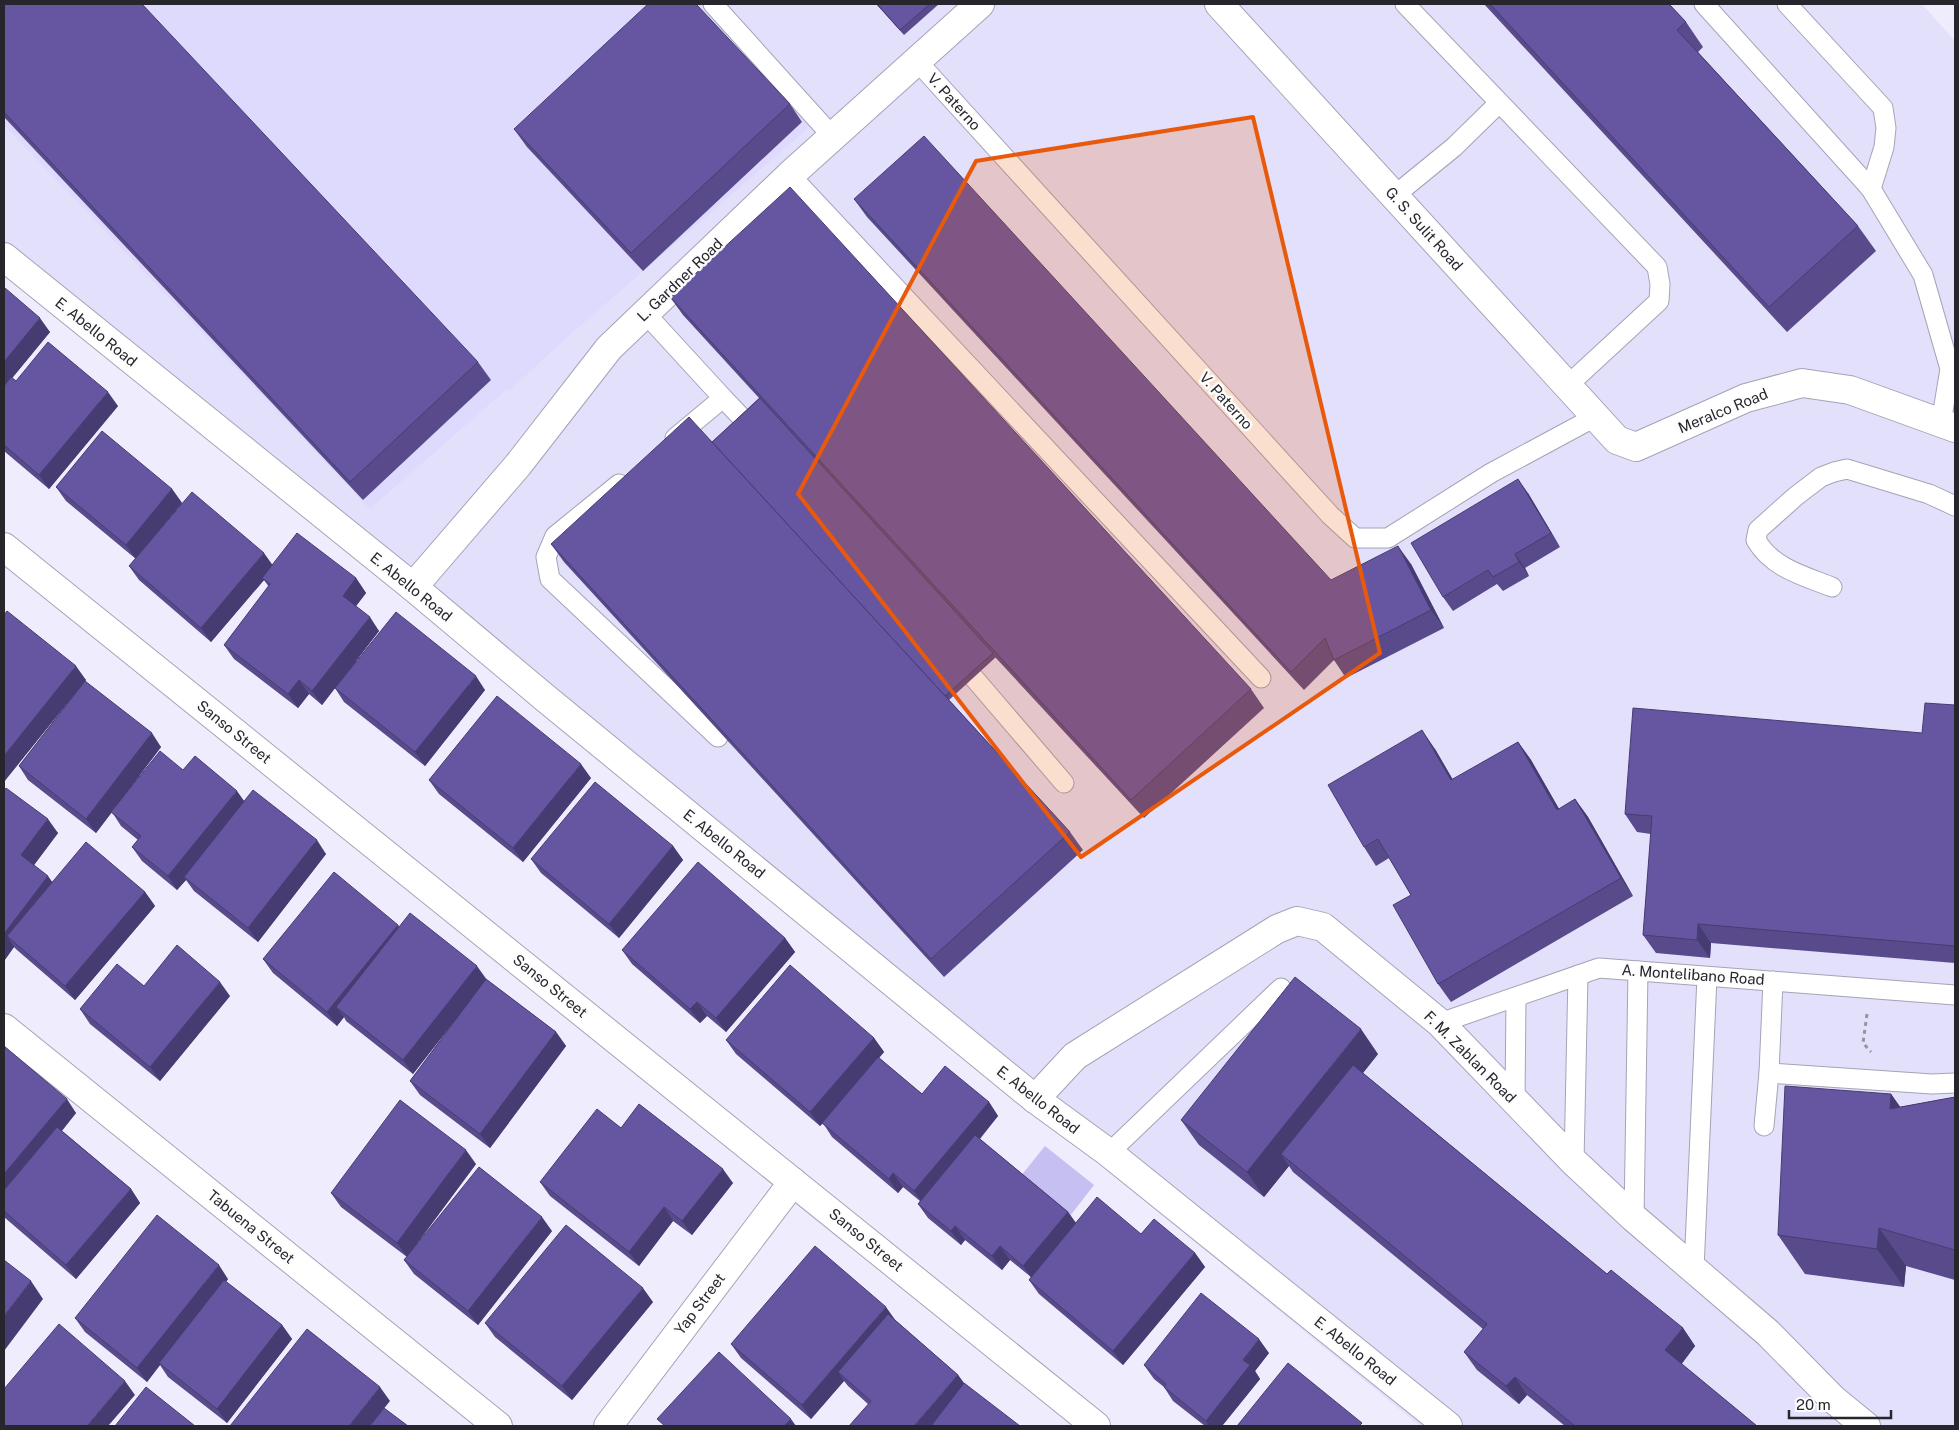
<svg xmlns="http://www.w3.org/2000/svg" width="1959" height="1430" font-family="'Public Sans',sans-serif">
<rect width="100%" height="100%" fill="#efedfd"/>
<path fill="#e3e0fb" d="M4,4H1922L1955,41V1426H1420L4,268Z"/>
<path fill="#dedafd" d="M4,4H702L813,124L564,340L509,391L507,389L370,509L4,125Z"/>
<path fill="#c6bff2" d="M1045,1146L1094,1185L1070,1216L1020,1177Z"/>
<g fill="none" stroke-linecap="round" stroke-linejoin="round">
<defs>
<g id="service">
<path d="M713,4L833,137"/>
<path d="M1405,4L1657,267L1660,284L1659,301L1567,386"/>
<path d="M1704,4L1871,189L1923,275L1950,369L1941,423"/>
<path d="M1787,4L1883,108L1886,128L1884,147L1871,189"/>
<path d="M917,61L1330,515L1355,538H1388L1491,473L1595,417"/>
<path d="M790,175L1261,678"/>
<path d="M1394,196L1454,147L1499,103"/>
<path d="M645,313L723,398L675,438"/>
<path d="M723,398L744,420"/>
<path d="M619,484L555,536L546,557L550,579L718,737"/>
<path d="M1832,587C1804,576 1772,568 1756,540L1758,530L1796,496L1821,477L1834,472L1847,469L1929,494L1955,506"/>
<path d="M974,678L1064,783"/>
<path d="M1440,1023L1599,968L1955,995"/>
<path d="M1769,1073L1932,1084L1955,1083"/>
<path d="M1515,1101L1516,997"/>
<path d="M1764,1126L1769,1073L1773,981"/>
<path d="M1109,1153L1281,988"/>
<path d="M1574,1162L1578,975"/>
<path d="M1634,1218L1638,971"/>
<path d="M1694,1269L1707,977"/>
</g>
<g id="minor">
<path d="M1219,4L1617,440L1636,447L1746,398L1802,383L1850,390L1955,428"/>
<path d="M4,257L413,587L544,697L1035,1099L1109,1153L1448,1426"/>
<path d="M4,547L1096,1426"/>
<path d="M413,587L518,465L609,348L790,175L980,4"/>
<path d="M4,1028L498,1426"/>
<path d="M1035,1099L1075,1056L1277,929L1297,921L1323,927L1440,1023L1574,1162L1634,1218L1768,1333L1833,1399L1866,1426"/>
<path d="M608,1426L793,1182"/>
</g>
</defs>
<use href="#service" stroke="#a5a3b6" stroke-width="21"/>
<use href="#minor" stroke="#a5a3b6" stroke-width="30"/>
<path stroke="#9694a0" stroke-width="3" stroke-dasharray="4 4" stroke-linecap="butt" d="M1867,1014L1863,1043L1871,1052"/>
<use href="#service" stroke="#fff" stroke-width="19"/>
<use href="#minor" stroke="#fff" stroke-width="28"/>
</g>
<g fill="#584a8b">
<path d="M4,4L478,362L491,380L363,500L4,117Z"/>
<path d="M876,4H939L904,35Z"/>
<path d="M1484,4H1669L1686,22L1703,47L1698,52L1858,226L1876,251L1787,332Z"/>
<path d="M790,104L802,122L643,271L527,147L514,129Z"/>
<path d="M854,199L1331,580L1411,564L1444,628L1346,678L1334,660L1304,690L867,217Z"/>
<path d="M4,290L50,332L12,378L16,381L118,406L49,489L4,451Z"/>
<path d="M670,297L1251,689L1264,708L1144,818L995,657H996L949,700L1070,832L1083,850L944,977L564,562L551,544L712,442L759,398L683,315Z"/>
<path d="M56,487L172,489L182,503L151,540L272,565L356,578L366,593L356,606L379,631L356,661L485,690L425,766L344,702L335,688L322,705L309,694L298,708L234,659L224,645L269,587L264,580L211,642L139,580L129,566L136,559L66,501Z"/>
<path d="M1528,493L1560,547L1525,568L1529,576L1503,591L1497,584L1453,611L1443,597Z"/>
<path d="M4,615L86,680L85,681L161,747L125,795L183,770L244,801L326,854L258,942L194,891L186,880L177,890L142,861L132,847L138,840L121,826L112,812L96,833L28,780L19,766L78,690L4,781Z"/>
<path d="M1955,705V963L1711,943L1710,958L1656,953L1643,935L1651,834L1637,832L1625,814L1922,733Z"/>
<path d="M1518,742L1531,760L1559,809L1575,799L1588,817L1633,896L1451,1002L1438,984L1411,895L1389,858L1376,866L1364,847L1435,749L1453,780Z"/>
<path d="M591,778L523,862L439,794L429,780Z"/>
<path d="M4,791L58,833L34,865L52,882L145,892L155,906L75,1000L17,950L14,947L4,961Z"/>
<path d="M673,846L683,860L619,938L541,873L531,859Z"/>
<path d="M399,927L487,980L556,1032L566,1046L490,1148L420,1095L410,1081L476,993L413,1074L346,1021L344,1017L337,1026L273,973L263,959Z"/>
<path d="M785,938L795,952L726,1032L707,1016L700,1023L632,964L622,950Z"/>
<path d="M230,996L160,1081L90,1024L80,1009Z"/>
<path d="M874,1038L884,1052L879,1058L922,1094L989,1102L998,1116L980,1139L1068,1212L1076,1223L1141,1234L1195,1253L1205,1267L1123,1365L1039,1294L1029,1280L1031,1277L1010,1260L1002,1270L965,1240L961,1245L928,1218L918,1204L920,1201L903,1187L898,1193L832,1137L823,1123L820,1126L736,1054L726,1040Z"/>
<path d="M4,1046L76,1113L62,1131L131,1189L140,1203L76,1279L4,1217Z"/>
<path d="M1378,1054L1363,1073L1607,1274L1683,1328L1695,1346L1681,1364L1757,1426H1565L1527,1395L1519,1404L1477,1370L1464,1352L1483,1329L1293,1172L1289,1166L1264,1197L1199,1145L1181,1120Z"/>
<path d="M1891,1094L1900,1107L1955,1097V1280L1906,1266L1904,1287L1805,1274L1778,1235Z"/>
<path d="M621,1128L733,1183L692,1235L673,1221L639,1266L550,1196L540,1182Z"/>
<path d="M476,1164L410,1253L552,1231L478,1325L414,1274L404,1260L407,1257L341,1207L331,1193Z"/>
<path d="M228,1279L226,1282L282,1325L292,1339L227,1423L168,1377L160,1365L147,1382L85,1332L75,1318Z"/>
<path d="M653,1302L572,1400L495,1337L485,1323Z"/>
<path d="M894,1319L958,1375L964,1383L868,1404L848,1386L844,1381L811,1419L741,1358L731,1344Z"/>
<path d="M1269,1353L1255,1371L1260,1379L1222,1426H1205L1173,1401L1164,1387L1154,1379L1144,1365Z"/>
</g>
<g fill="#473c71">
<path d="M40,318L50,332L4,388V362Z"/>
<path d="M108,392L118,406L49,489L39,475Z"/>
<path d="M1518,479L1528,493L1560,547L1551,533Z"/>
<path d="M172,489L182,503L136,559L126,545Z"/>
<path d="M1398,546L1411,564L1444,628L1431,610Z"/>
<path d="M264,553L274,567L262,578L264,580L211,642L201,628Z"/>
<path d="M1515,554L1525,568L1529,576L1519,562Z"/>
<path d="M356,578L366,593L353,610L343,596Z"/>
<path d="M370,617L379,631L322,705L312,691Z"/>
<path d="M76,666L86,680L4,782V756Z"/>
<path d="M476,676L485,690L425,766L415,752Z"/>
<path d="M299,680L309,694L298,708L288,694Z"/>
<path d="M1422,730L1435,749L1464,799L1451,780Z"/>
<path d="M152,733L161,747L96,833L86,819Z"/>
<path d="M1518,742L1531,760L1570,828L1557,810Z"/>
<path d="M581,764L591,778L523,862L513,848Z"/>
<path d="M237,791L247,805L184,877L186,880L177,890L168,876Z"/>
<path d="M1575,799L1588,817L1633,896L1621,878Z"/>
<path d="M48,819L58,833L31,869L21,855Z"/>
<path d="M317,840L326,854L258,942L248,928Z"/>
<path d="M673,846L683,860L619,938L609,924Z"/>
<path d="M48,876L58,890L7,936L14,947L4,961V934Z"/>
<path d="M145,892L155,906L75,1000L65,986Z"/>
<path d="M1698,924L1711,943L1710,958L1697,940Z"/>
<path d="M398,925L408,939L336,1007L344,1017L337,1026L327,1012Z"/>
<path d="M785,938L795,952L726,1032L716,1018Z"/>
<path d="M477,966L487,980L413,1074L403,1060Z"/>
<path d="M220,982L230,996L160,1081L150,1067Z"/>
<path d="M697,1002L707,1016L700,1023L690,1009Z"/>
<path d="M1361,1029L1378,1054L1291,1163L1281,1154L1289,1166L1264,1197L1247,1172Z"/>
<path d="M556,1032L566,1046L490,1148L480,1134Z"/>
<path d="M874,1038L884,1052L820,1126L810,1112Z"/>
<path d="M1891,1094L1918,1132L1890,1109Z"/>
<path d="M67,1099L76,1113L9,1194L4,1187V1174Z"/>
<path d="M989,1102L998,1116L924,1205L914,1191Z"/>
<path d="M466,1150L476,1164L407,1257L397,1243Z"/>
<path d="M723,1169L733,1183L692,1235L682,1221Z"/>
<path d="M893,1173L903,1187L898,1193L889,1179Z"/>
<path d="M131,1189L140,1203L76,1279L66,1265Z"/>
<path d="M664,1207L673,1221L639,1266L629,1252Z"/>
<path d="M1068,1212L1078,1226L1033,1280L1023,1266Z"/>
<path d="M542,1217L552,1231L478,1325L468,1311Z"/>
<path d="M955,1226L965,1240L961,1245L951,1231Z"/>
<path d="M1879,1228L1906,1266L1904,1287L1877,1249Z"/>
<path d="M1000,1246L1010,1260L1002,1270L992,1256Z"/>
<path d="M1195,1253L1205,1267L1123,1365L1113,1351Z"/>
<path d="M219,1265L228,1279L161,1365L159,1363L160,1365L147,1382L137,1368Z"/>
<path d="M31,1281L43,1299L4,1351V1316Z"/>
<path d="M643,1288L653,1302L572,1400L562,1386Z"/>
<path d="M886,1307L896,1321L838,1372L844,1381L811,1419L802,1405Z"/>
<path d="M282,1325L292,1339L227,1423L217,1409Z"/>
<path d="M1683,1328L1695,1346L1678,1369L1665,1350Z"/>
<path d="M1259,1339L1269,1353L1255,1371L1260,1379L1222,1426H1209L1206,1421L1243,1360Z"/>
<path d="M958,1375L968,1389L936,1426H914Z"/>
<path d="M1515,1377L1527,1395L1519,1404L1506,1386Z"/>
<path d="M125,1381L135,1395L108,1426H87Z"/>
<path d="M380,1387L390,1401L370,1426H349Z"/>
<path d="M791,1419L796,1426H784Z"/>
</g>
<g fill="#6656a2" stroke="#473c71">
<path d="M4,4H142L478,362L350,482L4,112Z"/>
<path d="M648,4H696L790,104L631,253L514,129Z"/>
<path d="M877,4H930L900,30Z"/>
<path d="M1490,4H1669L1686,22L1677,30L1858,226L1769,307Z"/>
<path d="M924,136L1331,580L1398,546L1431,610L1334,660L1325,638L1291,672L854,199Z"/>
<path d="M790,187L1251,689L1131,800L670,297Z"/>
<path d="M5,288L40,318L4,362V290Z"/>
<path d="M48,342L108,392L39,475L4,445V386L11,377L16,381Z"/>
<path d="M760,398L993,653L945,696L712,442Z"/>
<path d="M689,417L1070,832L931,959L551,544Z"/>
<path d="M102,431L172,489L126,545L56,487Z"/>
<path d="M1518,479L1551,533L1515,554L1519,562L1493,577L1488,570L1443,597L1411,543Z"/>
<path d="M192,492L264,553L201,628L129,566Z"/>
<path d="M297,533L356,578L343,596L370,617L312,691L299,680L288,694L224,645L270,584L262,578Z"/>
<path d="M7,611L76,666L4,756V615Z"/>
<path d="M396,612L476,676L415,752L335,688Z"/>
<path d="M85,681L152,733L86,819L19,766Z"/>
<path d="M497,696L581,764L513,848L429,780Z"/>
<path d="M1925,703L1955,705V946L1698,924L1697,940L1643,935L1652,816L1625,814L1633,708L1922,733Z"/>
<path d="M1422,730L1451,780L1518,742L1557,810L1575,799L1621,878L1438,984L1393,905L1411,895L1378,839L1364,847L1328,785Z"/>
<path d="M160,751L183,770L195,756L237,791L168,876L132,847L141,836L111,812Z"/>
<path d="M595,782L673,846L609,924L531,859Z"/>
<path d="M6,788L48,819L21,855L48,876L4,934V791Z"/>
<path d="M253,790L317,840L248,928L184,877Z"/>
<path d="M86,842L145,892L65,986L7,936Z"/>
<path d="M698,862L785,938L716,1018L697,1002L690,1009L622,950Z"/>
<path d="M334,872L398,925L327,1012L263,959Z"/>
<path d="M410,913L477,966L403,1060L336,1007Z"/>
<path d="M177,945L220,982L150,1067L80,1009L117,964L144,986Z"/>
<path d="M790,965L874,1038L810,1112L726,1040Z"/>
<path d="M1295,977L1361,1029L1247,1172L1181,1120Z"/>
<path d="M486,979L556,1032L480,1134L410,1081Z"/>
<path d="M4,1046L67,1099L4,1174Z"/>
<path d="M878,1057L922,1094L945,1066L989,1102L914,1191L893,1173L889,1179L822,1123Z"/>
<path d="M1353,1065L1607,1274L1611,1270L1683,1328L1665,1350L1757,1426H1575L1515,1377L1506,1386L1464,1352L1487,1324L1281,1154Z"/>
<path d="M1785,1086L1891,1094L1890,1109L1955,1097V1250L1879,1228L1877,1249L1778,1235Z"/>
<path d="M400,1100L466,1150L397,1243L331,1193Z"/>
<path d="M639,1104L723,1169L682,1221L664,1207L629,1252L540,1182L597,1109L621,1128Z"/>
<path d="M57,1127L131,1189L66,1265L4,1211V1190Z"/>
<path d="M975,1135L1068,1212L1023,1266L1000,1246L992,1256L955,1226L951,1231L918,1204Z"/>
<path d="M479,1167L542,1217L468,1311L404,1260Z"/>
<path d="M1097,1197L1141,1234L1154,1219L1195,1253L1113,1351L1029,1280Z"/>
<path d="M157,1215L219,1265L137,1368L75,1318Z"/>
<path d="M566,1225L643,1288L562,1386L485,1323Z"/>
<path d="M815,1246L886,1307L802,1405L731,1344Z"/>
<path d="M4,1260L31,1281L4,1316Z"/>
<path d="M224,1280L282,1325L217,1409L159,1363Z"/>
<path d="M1201,1293L1259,1339L1243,1360L1250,1365L1206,1421L1164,1387L1166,1384L1144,1365Z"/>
<path d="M888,1314L958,1375L914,1426H849L871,1401L838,1372Z"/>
<path d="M59,1324L125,1381L87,1426H4V1389Z"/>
<path d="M307,1329L380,1387L349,1426H230Z"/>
<path d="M719,1352L791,1419L784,1426H665L657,1419Z"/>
<path d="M1288,1363L1362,1423L1359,1426H1237Z"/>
<path d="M964,1383L1020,1426H931Z"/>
<path d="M146,1387L195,1426H115Z"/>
<path d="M384,1408L408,1426H370Z"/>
</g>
<path fill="#e8590c" fill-opacity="0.2" stroke="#e8590c" stroke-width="4" stroke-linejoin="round" d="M1253,117L1380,653L1081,857L798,494L976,161Z"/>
<g text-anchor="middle" stroke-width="5" stroke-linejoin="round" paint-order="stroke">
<g font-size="15" fill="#27262d" stroke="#fdfdfd">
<text transform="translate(954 102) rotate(48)" y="5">V. Paterno</text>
<text transform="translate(1424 229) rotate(48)" y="5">G. S. Sulit Road</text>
<text transform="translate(680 280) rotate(-44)" y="5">L. Gardner Road</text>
<text transform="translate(96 332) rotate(39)" y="5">E. Abello Road</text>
<text transform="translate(1226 401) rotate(48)" y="5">V. Paterno</text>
<text transform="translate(1723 411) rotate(-22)" y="5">Meralco Road</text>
<text transform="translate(411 587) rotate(39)" y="5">E. Abello Road</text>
<text transform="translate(234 732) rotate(39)" y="5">Sanso Street</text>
<text transform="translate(724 844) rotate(39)" y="5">E. Abello Road</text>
<text transform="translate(1693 975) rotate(4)" y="5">A. Montelibano Road</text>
<text transform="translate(550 986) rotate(39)" y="5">Sanso Street</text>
<text transform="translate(1470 1057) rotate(45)" y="5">F. M. Zablan Road</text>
<text transform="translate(1038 1100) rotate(38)" y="5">E. Abello Road</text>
<text transform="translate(251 1227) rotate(39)" y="5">Tabuena Street</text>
<text transform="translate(866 1240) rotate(39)" y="5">Sanso Street</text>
<text transform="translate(700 1304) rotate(-53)" y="5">Yap Street</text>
<text transform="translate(1355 1351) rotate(39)" y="5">E. Abello Road</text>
</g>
</g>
<rect width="1959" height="1430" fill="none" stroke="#27262d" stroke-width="10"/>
<path d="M1789 1410v8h102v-8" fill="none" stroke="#27262d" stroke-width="2.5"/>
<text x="1796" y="1410" font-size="15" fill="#27262d" stroke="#fdfdfd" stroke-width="4" paint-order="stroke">20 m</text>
</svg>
